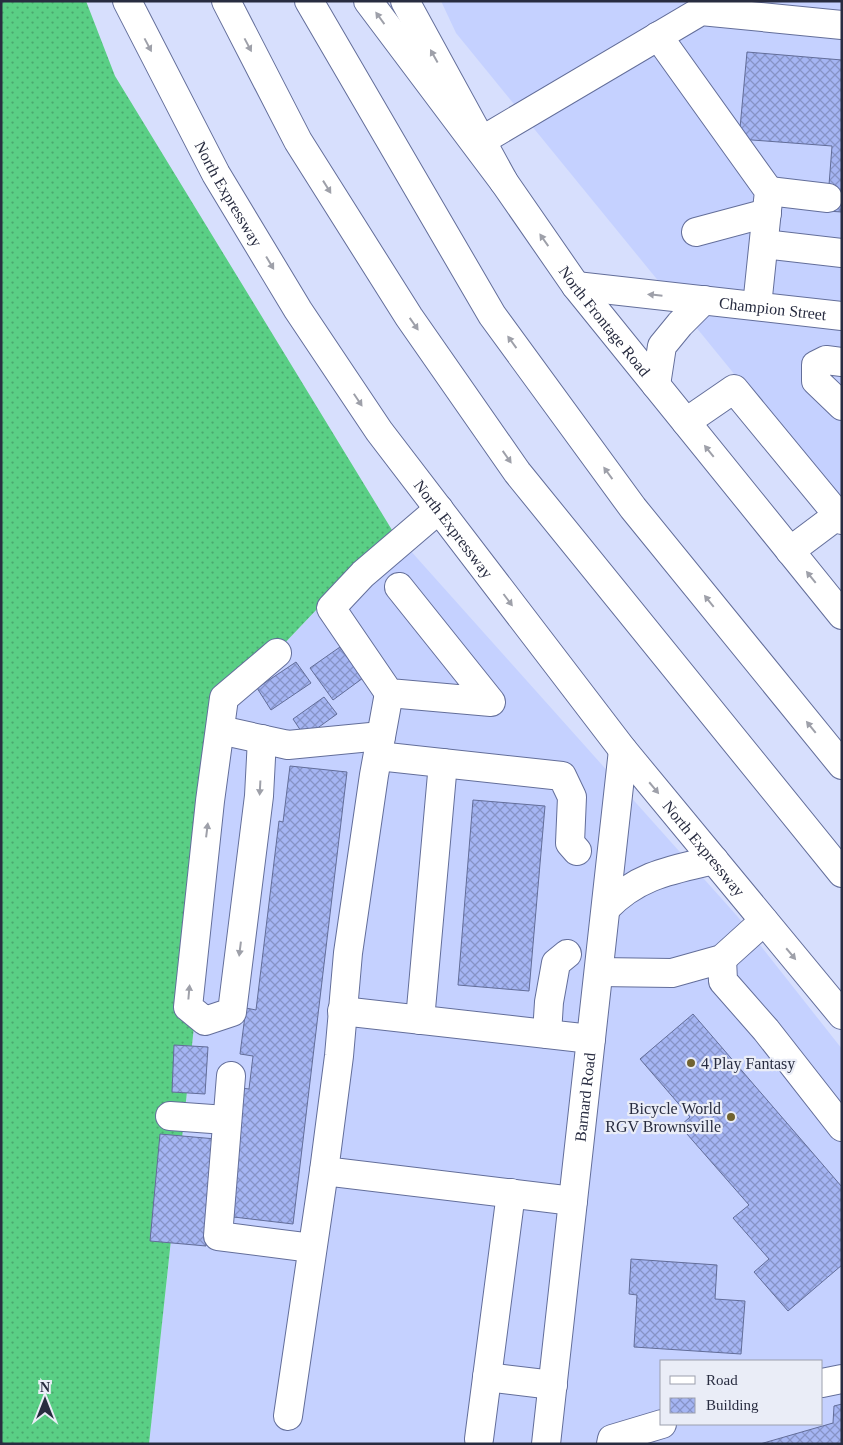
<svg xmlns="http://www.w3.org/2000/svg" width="843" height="1445" font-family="Georgia,serif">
<defs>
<pattern id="grass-dots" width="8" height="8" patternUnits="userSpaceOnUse" patternTransform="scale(1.25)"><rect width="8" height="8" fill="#5acf85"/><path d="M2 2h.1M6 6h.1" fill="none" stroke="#4aa86e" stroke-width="1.8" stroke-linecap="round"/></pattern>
<pattern id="building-cross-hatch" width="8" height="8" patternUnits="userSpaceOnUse" patternTransform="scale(1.25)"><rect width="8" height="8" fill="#a5b5f3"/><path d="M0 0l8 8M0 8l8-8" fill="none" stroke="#8693c6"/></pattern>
</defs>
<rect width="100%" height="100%" fill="#d7dffd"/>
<g fill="#c5d1ff" fill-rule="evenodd">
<path d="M441,1H842V506L456,33Z"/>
<path d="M392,530L738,917L842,1049V1444H149L229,702ZM662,1361H822V1424H662Z"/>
</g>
<path fill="url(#grass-dots)" d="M1,1H86L115,76L392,530L229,702L149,1444H1Z"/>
<g fill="url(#building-cross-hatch)" stroke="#626d99">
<path d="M747,52L842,60V212L827,211L832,146L739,139Z"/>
<path d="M340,647L363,678L333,700L310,668Z"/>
<path d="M296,662L311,683L271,710L257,688Z"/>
<path d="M324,697L337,714L305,737L293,719Z"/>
<path d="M290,766L347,772L293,1224L225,1216L241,1088L249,1089L253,1056L240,1054L246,1008L256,1010L279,821L283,822Z"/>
<path d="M473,800L545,806L529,991L458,985Z"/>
<path d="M693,1014L842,1187V1265L788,1311L754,1272L769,1259L733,1218L749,1205L680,1126L690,1117L640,1059Z"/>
<path d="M174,1045L208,1047L205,1094L172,1092Z"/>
<path d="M160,1134L216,1139L206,1246L150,1241Z"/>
<path d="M631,1259L717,1265L715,1299L745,1301L741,1354L634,1347L637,1295L629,1294Z"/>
<path d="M842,1404V1444H760L833,1423L834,1406Z"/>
</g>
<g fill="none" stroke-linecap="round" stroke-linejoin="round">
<defs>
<g id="minor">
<path d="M658,36L769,191L757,306"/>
<path d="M481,141L701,11L842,25"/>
<path d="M769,191L828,198"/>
<path d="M696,232L767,213"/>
<path d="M764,244L842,253"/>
<path id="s1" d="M576,286L842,316"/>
<path d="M842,362L826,360L816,365V381L842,406"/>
<path d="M656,385L662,346L680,324L704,300"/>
<path d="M686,422L734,389L842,520"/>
<path d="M790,551L842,512"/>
<path d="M399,587L491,702L389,693L331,608L363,574L439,509"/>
<path d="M389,693L374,775L348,953L339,1056L324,1171L573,1201"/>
<path d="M220,730L288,745L381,736"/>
<path d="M262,739L259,796L232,1012L205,1021L188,1007L210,801L224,698L277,653"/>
<path d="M378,756L562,776L572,797L570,843L577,851"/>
<path d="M606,908C638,875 671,870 714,860"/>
<path d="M722,959L723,981L766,1030L842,1127"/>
<path d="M599,972L672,973L722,959L764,921"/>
<path d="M342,1011L591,1039"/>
<path d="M420,1020L443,763"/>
<path d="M547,1034L549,1002L556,963L567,954"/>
<path d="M231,1076L218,1236L312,1248"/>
<path d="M170,1116L226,1120"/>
<path d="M487,1377L553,1385"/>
<path d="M822,1383L842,1379"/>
<path d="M288,1416L324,1171"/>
<path d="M479,1439L511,1193"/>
<path id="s2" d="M546,1444L623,750"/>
<path d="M611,1444L612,1439L662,1424"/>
</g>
<g id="major">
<path id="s3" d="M127,1L216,174L298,310L379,431L623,750L842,1015"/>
<path id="s4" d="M405,1L504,182L576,286L842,615"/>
</g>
<g id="highway">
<path d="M226,1L298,141L409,317L517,472L842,873"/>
<path d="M309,1L492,315L633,508L842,765"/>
<path d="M368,1L504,182"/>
</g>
</defs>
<use href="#minor" stroke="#636e9a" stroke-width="30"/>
<use href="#major" stroke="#636e9a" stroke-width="30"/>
<use href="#highway" stroke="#636e9a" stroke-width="30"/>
<use href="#minor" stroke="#fff" stroke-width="28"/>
<use href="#major" stroke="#fff" stroke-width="28"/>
<use href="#highway" stroke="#fff" stroke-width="28"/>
</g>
<defs><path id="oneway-solid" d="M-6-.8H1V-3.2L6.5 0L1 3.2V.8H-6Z" transform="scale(1.25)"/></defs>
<g fill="#9ea0a9">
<use href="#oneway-solid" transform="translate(380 18) rotate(-126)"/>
<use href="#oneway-solid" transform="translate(148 45) rotate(62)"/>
<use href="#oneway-solid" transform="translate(248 45) rotate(62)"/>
<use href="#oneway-solid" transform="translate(434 56) rotate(-119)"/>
<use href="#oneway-solid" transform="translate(327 187) rotate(58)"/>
<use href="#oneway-solid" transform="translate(544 240) rotate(-125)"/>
<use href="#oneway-solid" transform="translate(270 263) rotate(59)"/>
<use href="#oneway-solid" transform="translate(655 295) rotate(-174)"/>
<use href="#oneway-solid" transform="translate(414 324) rotate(55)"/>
<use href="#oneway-solid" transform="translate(512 342) rotate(-126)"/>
<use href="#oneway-solid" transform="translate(358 400) rotate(56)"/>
<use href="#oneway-solid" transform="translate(709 451) rotate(-129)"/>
<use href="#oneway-solid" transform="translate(507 457) rotate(55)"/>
<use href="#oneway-solid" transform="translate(608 473) rotate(-126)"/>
<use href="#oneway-solid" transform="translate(811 577) rotate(-129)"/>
<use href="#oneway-solid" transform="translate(508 600) rotate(53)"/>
<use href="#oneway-solid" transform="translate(709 601) rotate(-129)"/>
<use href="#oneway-solid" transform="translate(811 727) rotate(-129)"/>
<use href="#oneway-solid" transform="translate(260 788) rotate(93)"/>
<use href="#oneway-solid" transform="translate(654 788) rotate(50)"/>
<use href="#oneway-solid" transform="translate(207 830) rotate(-83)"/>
<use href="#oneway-solid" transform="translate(240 949) rotate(97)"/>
<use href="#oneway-solid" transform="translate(791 954) rotate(50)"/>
<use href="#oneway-solid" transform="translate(189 992) rotate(-85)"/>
</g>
<g fill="#716330" stroke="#eaedf7" stroke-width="2">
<circle cx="691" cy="1063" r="5"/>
<circle cx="731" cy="1117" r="5"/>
</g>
<g text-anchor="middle" stroke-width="4.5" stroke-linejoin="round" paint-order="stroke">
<g font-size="16" fill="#282c40" stroke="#eaedf7">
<text dy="6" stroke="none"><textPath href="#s3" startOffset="218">North Expressway</textPath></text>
<text dy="6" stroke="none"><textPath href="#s1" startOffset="198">Champion Street</textPath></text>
<text dy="6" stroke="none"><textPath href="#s4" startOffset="378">North Frontage Road</textPath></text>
<text dy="6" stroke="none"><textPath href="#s3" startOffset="622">North Expressway</textPath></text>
<text dy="6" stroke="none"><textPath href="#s3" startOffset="1028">North Expressway</textPath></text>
<text dy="6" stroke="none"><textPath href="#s2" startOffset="349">Barnard Road</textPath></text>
</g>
<g font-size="16" fill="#282c40" stroke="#eaedf7" text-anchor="start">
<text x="701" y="1069">4 Play Fantasy</text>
<text x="721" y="1114" text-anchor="end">Bicycle World<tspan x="721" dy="18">RGV Brownsville</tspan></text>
</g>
</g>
<rect width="843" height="1445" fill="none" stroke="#282c40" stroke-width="5"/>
<rect x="660" y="1360" width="162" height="65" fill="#eaedf7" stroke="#9ca0ae"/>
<rect x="670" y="1376" width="25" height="8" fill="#ffffff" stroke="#9ca0ae"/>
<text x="706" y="1385" font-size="15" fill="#282c40">Road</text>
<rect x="670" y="1398" width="25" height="15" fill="url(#building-cross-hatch)" stroke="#9ca0ae"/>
<text x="706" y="1410" font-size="15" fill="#282c40">Building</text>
<g transform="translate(45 1400)" stroke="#eaedf7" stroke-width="4" paint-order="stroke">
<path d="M0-4L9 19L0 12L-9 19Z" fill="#282c40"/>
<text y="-8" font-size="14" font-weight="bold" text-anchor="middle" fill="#282c40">N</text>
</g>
</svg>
